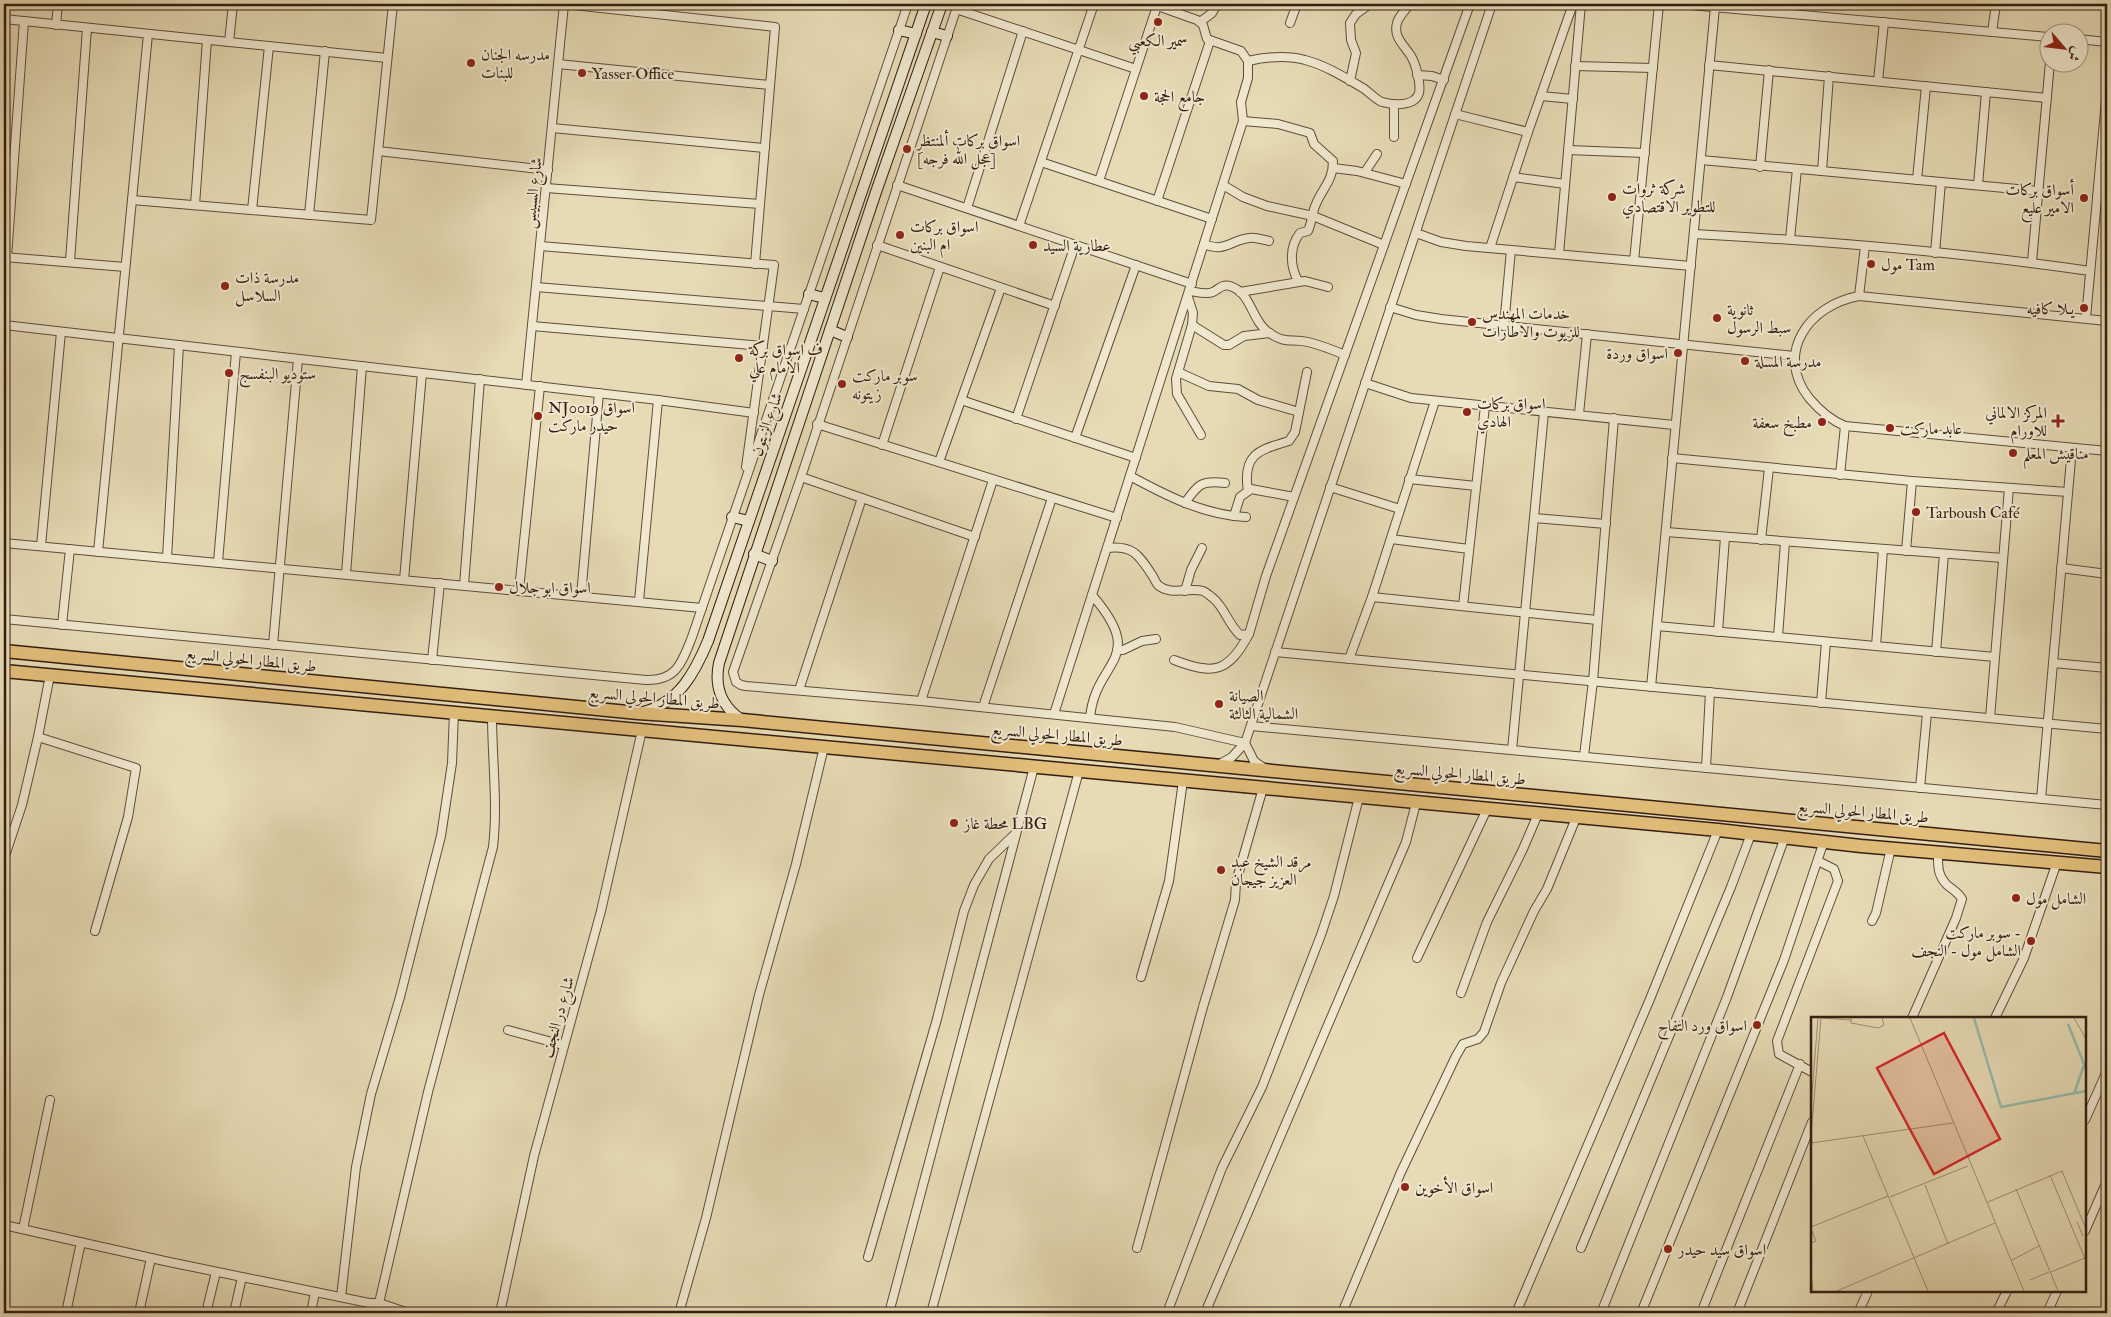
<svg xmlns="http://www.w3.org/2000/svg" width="2111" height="1317" font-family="'IM FELL Double Pica',Amiri,serif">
<rect width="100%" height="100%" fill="#e6dbb5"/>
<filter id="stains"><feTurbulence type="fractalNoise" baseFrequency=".004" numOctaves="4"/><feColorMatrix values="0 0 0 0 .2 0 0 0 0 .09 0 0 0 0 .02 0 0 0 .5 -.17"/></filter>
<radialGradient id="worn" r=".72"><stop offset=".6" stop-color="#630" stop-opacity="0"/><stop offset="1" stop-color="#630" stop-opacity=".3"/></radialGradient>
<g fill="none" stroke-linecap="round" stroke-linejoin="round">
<defs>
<g id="minor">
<path d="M564,4L775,27L755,264"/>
<path d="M958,4L801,477L733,672L736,682L741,685L746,686L921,701L1175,727L1245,743"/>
<path d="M1679,4L2048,37"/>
<path d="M956,9L1136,69"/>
<path d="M4,19L387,58"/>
<path d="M1200,22L1212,13L1217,4"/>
<path d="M1290,23L1297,4"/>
<path d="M56,25L58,4"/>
<path d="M1992,32L1996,4"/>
<path d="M2078,39L2107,42"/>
<path d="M229,42L233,4"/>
<path d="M1248,61C1266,57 1287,55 1305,60C1325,65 1346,78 1363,88C1369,92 1375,99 1382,102C1393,105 1415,107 1419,93C1421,83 1416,65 1411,56C1404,45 1393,37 1397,23C1399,15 1406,11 1409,4"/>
<path d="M558,64L770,85"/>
<path d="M1709,65L2047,98"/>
<path d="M1575,66L1653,68"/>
<path d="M1417,75L1432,76L1444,80"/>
<path d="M1350,81L1356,53L1351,40L1350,23L1356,14L1370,4"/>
<path d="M1878,81L1884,22"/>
<path d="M1541,96L1573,99"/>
<path d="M1455,114L1528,132"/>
<path d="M1243,121L1278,124L1310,133L1314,144L1333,161C1333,181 1323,187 1316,204C1312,212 1312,222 1308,231L1300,233C1289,247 1290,266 1298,281"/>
<path d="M552,128L765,148"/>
<path d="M1394,137V104"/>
<path d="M1568,150L1645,153"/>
<path d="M378,151L548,170"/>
<path d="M1701,160L2038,191"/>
<path d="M1041,162L1212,219"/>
<path d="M1760,167L1769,70"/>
<path d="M1333,168L1357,171L1406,184"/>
<path d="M1822,171L1829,76"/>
<path d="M1365,172L1377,154"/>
<path d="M1513,177L1565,184"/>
<path d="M1917,180L1926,86"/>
<path d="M1099,181L1157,6"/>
<path d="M897,185L1192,284"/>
<path d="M1223,185L1243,197L1267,206L1313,216L1384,245"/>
<path d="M1978,185L1986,92"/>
<path d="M546,188L760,204"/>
<path d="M2097,197L2107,198"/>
<path d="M132,200L371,220L393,4"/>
<path d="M1157,201L1210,41"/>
<path d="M195,205L207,40"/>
<path d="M967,208L1023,31"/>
<path d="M252,210L269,46"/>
<path d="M309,215L325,51"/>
<path d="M1019,226L1094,4"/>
<path d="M1416,233L1441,242L1466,246L1691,266"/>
<path d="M1694,234C1826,241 1959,252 2090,271"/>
<path d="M1790,239L1797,169"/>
<path d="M1204,244C1225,253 1231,240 1249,238C1256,237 1263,240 1269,241"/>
<path d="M877,245L1055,306"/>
<path d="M540,246L774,265L746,467"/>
<path d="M1490,248L1528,132L1573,4"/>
<path d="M1935,253L1941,182"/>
<path d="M1559,254L1581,4"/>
<path d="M4,257L125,267"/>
<path d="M7,257L24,21"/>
<path d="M70,261L87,28"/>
<path d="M1634,261L1659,4"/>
<path d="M2032,262L2050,62"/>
<path d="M536,287L804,309"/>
<path d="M1190,291C1197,292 1206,295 1213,292C1219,289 1222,284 1230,286C1252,293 1251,320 1268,332C1286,345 1291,338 1308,342C1321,345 1333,350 1345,355"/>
<path d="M1240,292L1305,281L1328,287"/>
<path d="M1859,296L1865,246"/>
<path d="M1188,297L1193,313L1192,325L1176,379L1177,394L1201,435"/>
<path d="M1390,307L1416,315L1441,319L1794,356"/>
<path d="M2086,318L2107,89"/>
<path d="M2107,321L1859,296C1809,305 1774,353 1809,398C1820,411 1830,420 1845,426L2107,451"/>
<path d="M4,325L658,400L754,413"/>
<path d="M1192,325L1224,345H1229L1244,336L1270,333"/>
<path d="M532,326L763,346"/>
<path d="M1504,326L1511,250"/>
<path d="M1178,372L1209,386L1238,389L1258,400L1299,412"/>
<path d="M1365,383L1411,398L1674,425"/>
<path d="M526,385L564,4"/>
<path d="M961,400L1136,458"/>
<path d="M1579,414L1587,334"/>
<path d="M1016,419L1075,245"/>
<path d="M817,424L1117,518"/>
<path d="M1075,438L1136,265"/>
<path d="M882,445L940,267"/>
<path d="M1672,458L1912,481L2068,492"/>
<path d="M939,462L1001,288"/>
<path d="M1840,475L1845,426"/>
<path d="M1130,476C1167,496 1204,515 1246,517"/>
<path d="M801,477L975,537"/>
<path d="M1409,479L1476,486"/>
<path d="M1330,487L1400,509"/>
<path d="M1248,491C1242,454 1259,450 1289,441L1295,432L1307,372"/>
<path d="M1185,503C1198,484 1202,480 1225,483"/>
<path d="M1234,516L1240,497L1251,489L1294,497"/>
<path d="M1534,518L1606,524"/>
<path d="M1666,532L2003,558"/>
<path d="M1391,539L1469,549"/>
<path d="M1761,540L1769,468"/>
<path d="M4,543L702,608"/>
<path d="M41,546L61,332"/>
<path d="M1107,548C1133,545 1139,555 1152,575C1154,578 1156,583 1158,585C1170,596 1190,587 1203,591C1206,592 1210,596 1213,598C1225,608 1228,624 1240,635L1249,634L1266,576L1470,4"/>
<path d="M1906,551L1912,481"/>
<path d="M98,552L148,34"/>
<path d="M167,558L179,345"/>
<path d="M218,562L236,352"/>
<path d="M2061,568L2107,574"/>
<path d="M346,574L362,366"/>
<path d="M404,580L422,373"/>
<path d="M464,585L480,379"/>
<path d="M519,590L540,386"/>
<path d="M1185,591L1191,570L1202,548"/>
<path d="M581,596L599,393"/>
<path d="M1372,597L1597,620"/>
<path d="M639,601L658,400"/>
<path d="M1463,606L1485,406"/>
<path d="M4,619L646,680C677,681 682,662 692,637L908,4"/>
<path d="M62,625L70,549"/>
<path d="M1657,626L1995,657"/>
<path d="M1718,632L1725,537"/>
<path d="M1778,637L1785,542"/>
<path d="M273,645L298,359"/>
<path d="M1876,646L1883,549"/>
<path d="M1117,650H1123L1142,641L1156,639"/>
<path d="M1275,652L2107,729"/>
<path d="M1936,652L1944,554"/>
<path d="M1349,659L1372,597L1435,401"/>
<path d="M432,660L440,583"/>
<path d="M1174,660C1214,675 1228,673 1249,634"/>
<path d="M2053,663L2107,668"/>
<path d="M1651,687L1715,7"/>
<path d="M799,690L862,498"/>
<path d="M921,701L993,480"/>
<path d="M1821,703L1826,642"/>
<path d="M983,707L1052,498"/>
<path d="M1054,714L1243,121L1241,102L1248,78V61L1241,51L1207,39L1203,25L1197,20L1152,4"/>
<path d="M1090,718C1095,659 1149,661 1092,595"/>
<path d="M1990,718L2009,488"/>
<path d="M1251,726L2107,805"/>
<path d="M38,737L136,768L128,817L95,931"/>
<path d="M1245,743L1254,761L1264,768"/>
<path d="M1512,750L1544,412"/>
<path d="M1584,756L1593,681L1614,418"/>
<path d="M1218,765L1232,757L1245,743L1492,4"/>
<path d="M1706,768L1710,692"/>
<path d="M1920,788L1927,713"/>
<path d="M2041,799L2072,448"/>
<path d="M4,859L22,805L38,737L50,675"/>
<path d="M1872,921L1876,913L1891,848"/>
<path d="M1417,958L1487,809"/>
<path d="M1141,977L1169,881L1183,781"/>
<path d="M1461,993L1487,922L1523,849L1538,814"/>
<path d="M1912,1018L1956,918L1962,899C1958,892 1953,890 1947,885C1937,875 1938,865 1938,852"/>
<path d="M1995,1018L2024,958L2057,862"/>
<path d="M508,1030L563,1045"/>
<path d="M1812,1072L1779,1054L1777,1041L1838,881L1834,869L1818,861"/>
<path d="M2085,1120L2107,1071"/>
<path d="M4,1225L169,1262L369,1303H379L428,1092L493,847C498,804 492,759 492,715"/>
<path d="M23,1229L50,1100"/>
<path d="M2085,1231L2107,1181"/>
<path d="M1137,1248L1203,1007L1235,900L1236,882L1263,788"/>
<path d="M1581,1248L1731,887L1751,834"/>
<path d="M868,1257L937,1019L964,911L974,885L989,859L1016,833"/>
<path d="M341,1297L356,1167L371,1094L400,997L441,836L452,763L454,712"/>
<path d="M379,1303L409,1313"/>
<path d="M66,1313L81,1242"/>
<path d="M139,1313L151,1258"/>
<path d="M206,1313L216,1272"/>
<path d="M234,1313L242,1277"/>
<path d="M311,1313L315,1292"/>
<path d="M500,1313L534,1156L601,911L642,730"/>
<path d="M679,1313L706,1218L759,995L796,864L824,747"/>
<path d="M889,1313L1034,767"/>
<path d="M931,1313L1079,771"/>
<path d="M1167,1313L1222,1168L1262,1087L1321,935L1334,896L1359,797"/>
<path d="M1205,1313L1406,842L1416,803"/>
<path d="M1342,1313L1401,1172L1456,1056L1463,1044L1478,1039L1484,1032L1501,983L1534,911L1547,889L1576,818"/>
<path d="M1516,1313L1650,999L1718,830"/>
<path d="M1601,1313L1727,997L1785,837"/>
<path d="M1641,1313L1784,960L1824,841"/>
<path d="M1701,1313L1800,1064"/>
<path d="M1737,1313L1812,1122"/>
<path d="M1858,1313L1868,1291"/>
<path d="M1996,1313L2007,1291"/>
<path d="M2047,1313L2057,1291"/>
</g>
<g id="secondary">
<path d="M899,30L916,34"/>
<path d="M932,32L947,36"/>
<path d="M809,294L824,298"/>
<path d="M830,330L847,337"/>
<path d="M732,517L749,521"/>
<path d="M754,554L772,561"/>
<path d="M643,712C679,703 695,672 708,641L926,4"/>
<path d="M742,720C722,707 714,687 719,663L876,192L942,4"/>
</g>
<g id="trunk">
<path d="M4,651L638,713L742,720L2107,851"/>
<path d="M4,671L1718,830L1861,846L2107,867"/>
</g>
</defs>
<use href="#minor" stroke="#604c3b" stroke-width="10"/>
<use href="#secondary" stroke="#341d12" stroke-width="12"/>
<use href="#trunk" stroke="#341d12" stroke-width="15"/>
<use href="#minor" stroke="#efe8cf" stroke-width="8"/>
<use href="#secondary" stroke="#efe8cf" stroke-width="10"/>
<use href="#trunk" stroke="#e3be7a" stroke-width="12"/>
</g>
<g fill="#8f2418" stroke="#efe8cf" stroke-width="2">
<circle cx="1158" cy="22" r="5"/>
<circle cx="471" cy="63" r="5"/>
<circle cx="582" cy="73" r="5"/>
<circle cx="1144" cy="96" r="5"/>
<circle cx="907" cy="149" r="5"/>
<circle cx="1612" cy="197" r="5"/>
<circle cx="2084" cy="198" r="5"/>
<circle cx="900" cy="235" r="5"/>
<circle cx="1033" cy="245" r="5"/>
<circle cx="1871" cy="264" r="5"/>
<circle cx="225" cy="286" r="5"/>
<circle cx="2084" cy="308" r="5"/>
<circle cx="1717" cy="318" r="5"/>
<circle cx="1472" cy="322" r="5"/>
<circle cx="1678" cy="353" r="5"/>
<circle cx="739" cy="358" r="5"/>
<circle cx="1745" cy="361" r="5"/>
<circle cx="229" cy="373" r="5"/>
<circle cx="842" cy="384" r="5"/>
<circle cx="1467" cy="412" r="5"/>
<circle cx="538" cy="416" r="5"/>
<path d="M2055.5 413.5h5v5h5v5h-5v5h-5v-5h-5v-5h5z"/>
<circle cx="1822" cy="422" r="5"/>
<circle cx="1890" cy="428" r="5"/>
<circle cx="2013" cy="453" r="5"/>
<circle cx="1916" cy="512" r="5"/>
<circle cx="499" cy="587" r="5"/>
<circle cx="1219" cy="704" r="5"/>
<circle cx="954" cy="823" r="5"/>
<circle cx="1221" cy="870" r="5"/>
<circle cx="2016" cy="898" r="5"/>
<circle cx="2031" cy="941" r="5"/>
<circle cx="1757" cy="1025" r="5"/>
<circle cx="1405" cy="1187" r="5"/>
<circle cx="1668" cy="1249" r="5"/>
</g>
<g text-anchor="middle" stroke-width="4" stroke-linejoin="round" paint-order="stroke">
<g font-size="16" fill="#341d12" stroke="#efe8cf" text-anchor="start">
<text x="1158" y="46" text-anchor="middle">سمير الكعبي</text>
<text x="481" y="60">مدرسه الجنان<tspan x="481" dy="18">للبنات</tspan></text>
<text x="592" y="79">Yasser Office</text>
<text x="1154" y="102">جامع الحجة</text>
<text x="917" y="146">اسواق بركات ألمنتظر<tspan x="917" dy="18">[عجل الله فرجه]</tspan></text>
<text x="1622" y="194">شركة ثروات<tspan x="1622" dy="18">للتطوير الاقتصادي</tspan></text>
<text x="2074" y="195" text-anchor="end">أسواق بركات<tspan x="2074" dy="18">الامير عليع</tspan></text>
<text x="910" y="232">اسواق بركات<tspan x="910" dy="18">ام البنين</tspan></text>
<text x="1043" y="251">عطارية السيد</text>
<text x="1881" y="270">مول Tam</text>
<text x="235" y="283">مدرسة ذات<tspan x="235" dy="18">السلاسل</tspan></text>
<text x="2074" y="314" text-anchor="end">يـلا كافيه</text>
<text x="1727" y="315">ثانوية<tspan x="1727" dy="18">سبط الرسول</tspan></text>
<text x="1482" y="319">خدمات المهندس<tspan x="1482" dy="18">للزيوت والاطارات</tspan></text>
<text x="749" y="355">ف اسواق بركة<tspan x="749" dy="18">الامام علي</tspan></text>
<text x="1668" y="359" text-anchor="end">اسواق وردة</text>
<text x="1755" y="367">مدرسة المسلة</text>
<text x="239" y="379">ستوديو البنفسج</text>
<text x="852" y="381">سوبر ماركت<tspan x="852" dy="18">زيتونه</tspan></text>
<text x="1477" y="409">اسواق بركات<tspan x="1477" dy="18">الهادي</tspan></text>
<text x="548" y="413">NJ0019 اسواق<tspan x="548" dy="18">حيدر ماركت</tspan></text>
<text x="2047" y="418" text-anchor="end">المركز الالماني<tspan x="2047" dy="18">للاورام</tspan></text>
<text x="1812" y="428" text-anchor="end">مطبخ سعفة</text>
<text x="1900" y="434">عابد ماركت</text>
<text x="2023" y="459">مناقيش المعلم</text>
<text x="1926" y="518">Tarboush Café</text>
<text x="509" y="593">اسواق ابو جلال</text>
<text x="1229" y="701">الصيانة<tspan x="1229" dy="18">الشمالية الثالثة</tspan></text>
<text x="964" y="829">محطة غاز LBG</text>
<text x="1231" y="867">مرقد الشيخ عبد<tspan x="1231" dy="18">العزيز جيجان</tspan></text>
<text x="2026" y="904">الشامل مول</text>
<text x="2021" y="938" text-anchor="end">سوبر ماركت -<tspan x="2021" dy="18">الشامل مول - النجف</tspan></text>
<text x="1747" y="1031" text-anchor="end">اسواق ورد التفاح</text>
<text x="1415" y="1193">اسواق الأخوين</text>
<text x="1678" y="1255">اسواق سيد حيدر</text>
</g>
<g font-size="16" fill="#341d12" stroke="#efe8cf">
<text transform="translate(532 193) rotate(-84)" y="6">شارع السبيس</text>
<text transform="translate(766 424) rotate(-71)" y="6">شارع الزيتون</text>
<text transform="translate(251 659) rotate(6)" y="6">طريق المطار الحولي السريع</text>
<text transform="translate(654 697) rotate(5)" y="6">طريق المطار الحولي السريع</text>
<text transform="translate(1057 734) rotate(5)" y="6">طريق المطار الحولي السريع</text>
<text transform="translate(1460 773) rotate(5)" y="6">طريق المطار الحولي السريع</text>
<text transform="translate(1863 811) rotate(5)" y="6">طريق المطار الحولي السريع</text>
<text transform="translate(557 1017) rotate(-74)" y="6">شارع در النجف</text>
</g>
</g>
<g transform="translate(1811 1017)">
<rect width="275" height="275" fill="#e6dbb5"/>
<path fill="none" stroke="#96bbac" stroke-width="2.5" d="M163,1L190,90L275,74M257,7L275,52M263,77L273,48"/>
<path fill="none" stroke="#9f8f74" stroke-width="1" d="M11,1L40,3M40,1V6L67,11L73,8L71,1M99,1L213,274M263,1L275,22M0,89L7,1M0,118L10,1M52,119L117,274M0,126L142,106M239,158L275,244M114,168L137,227M205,172L247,274M79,180L157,149M177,185L251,154L275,212M266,205L272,219M0,210L77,179M0,212L5,224L0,226M201,243L228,229M240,255L274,241M0,256L2,274M219,263L238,255M26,274L184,206"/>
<path fill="#d62828" fill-opacity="0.15" stroke="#d62828" stroke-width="2.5" d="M133,16L189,122L123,157L66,51Z"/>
<rect width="275" height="275" fill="none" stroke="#341d12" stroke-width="2.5"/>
</g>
<rect width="2111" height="1317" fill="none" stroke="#e6dbb5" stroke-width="20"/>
<rect x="5" y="5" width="2101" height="1307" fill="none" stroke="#341d12" stroke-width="2.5"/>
<rect x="10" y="10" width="2091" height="1297" fill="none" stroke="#341d12"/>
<g transform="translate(2064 48) rotate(118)"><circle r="24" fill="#efe8cf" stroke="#a49783"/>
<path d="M0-4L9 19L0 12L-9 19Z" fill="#8f2418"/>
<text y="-8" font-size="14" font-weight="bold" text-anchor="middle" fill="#341d12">ش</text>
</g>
<rect width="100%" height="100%" filter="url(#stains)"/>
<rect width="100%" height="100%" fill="url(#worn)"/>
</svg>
